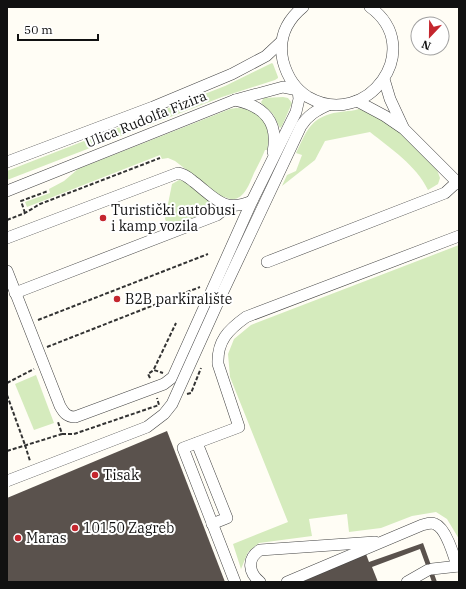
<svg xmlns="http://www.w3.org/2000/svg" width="466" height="589" font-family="'IBM Plex Serif',serif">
<rect width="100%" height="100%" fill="#fffdf5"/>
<g fill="#d5ebbd">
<path d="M272,63L273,64L278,77V78L275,80L222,97L7,180V171L225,86Z"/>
<path d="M283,97L288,98L292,103L282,126L280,128L273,114L262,104L261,102L264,98Z"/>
<path d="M236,108C261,108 273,127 267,150H265C262,158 258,165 254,173C249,185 242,206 225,197L223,198L175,161L168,158L162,159L160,155L27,207L25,202L50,193L49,189L64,181L78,169L230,109Z"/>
<path d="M359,109L367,110L388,120L436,167L440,178L438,184L428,190C416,165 391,149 370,132L325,141L315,160L282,186L287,175L296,171L302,155L296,153C305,135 309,120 330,114C339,111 349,112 359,109Z"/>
<path d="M179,180L185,181L208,199C211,203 211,206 210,211L205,213L173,225L167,223L165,219L172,184Z"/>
<path d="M459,245V539L447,519L436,512L412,516L381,528L349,532L347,514L309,519L312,536L259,543L248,552L241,569L233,544L288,522L230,377L228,354L234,339L251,325Z"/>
<path d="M36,375L54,423L34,430L15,384Z"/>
</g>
<g fill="#5a524d">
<path d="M167,431L225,582H7V498Z"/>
<path d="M423,543L437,582H432L420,549L372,567L378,582H296L366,554L369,562Z"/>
</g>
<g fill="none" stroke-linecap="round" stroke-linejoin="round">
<defs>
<g id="minor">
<path d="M303,7C286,21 278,39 283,61C287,76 295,89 308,97C367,131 427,48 370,7"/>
<path d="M384,79L390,99L403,127"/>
<path d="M235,100C264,106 279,122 273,152"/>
<path d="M357,101L385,116L404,129L459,184"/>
<path d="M7,162L153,107L232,74L266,56L281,42"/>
<path d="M7,191L235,100L283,87L298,90"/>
<path d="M7,238L178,173C185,174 189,178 194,182C216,199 224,213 252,201"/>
<path d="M267,262L445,193L457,182"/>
<path d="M7,271L60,406C64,413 67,417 75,417L164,384L173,377L252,201L296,112L299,99L298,90"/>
<path d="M15,293L217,215L222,211L226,205"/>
<path d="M219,300L301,126C308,115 317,110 328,105"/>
<path d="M197,443L227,518L212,524"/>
<path d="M432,569L459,566"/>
<path d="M235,582L183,448L239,427L218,364C217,341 228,330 246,317L459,236"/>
<path d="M260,582C249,573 246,559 260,550L375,542"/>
<path d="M287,582L422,525C426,524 431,522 435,524C446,528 454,556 457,566"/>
<path d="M407,582L428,570"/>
</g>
</defs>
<use href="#minor" stroke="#444" stroke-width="12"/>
<g stroke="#333" stroke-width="2" stroke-dasharray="4 2" stroke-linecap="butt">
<path d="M25,213L21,201L48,191"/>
<path d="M7,220L25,213L40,204L160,158"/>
<path d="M38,320L208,254"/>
<path d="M47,347L200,287"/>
<path d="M154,369L176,323"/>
<path d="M150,378L148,374L154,370L163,373"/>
<path d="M7,383L34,369"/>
<path d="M187,394L191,393L201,368"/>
<path d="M7,395L25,445"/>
<path d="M62,434H74L159,405L157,398"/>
<path d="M25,445L30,461"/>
<path d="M7,451L62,434L58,422"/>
</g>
<use href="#minor" stroke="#fff" stroke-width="11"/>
<defs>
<path id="minor-bridge" d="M7,481L147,427L164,414L172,404L219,300"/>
</defs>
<use href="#minor-bridge" stroke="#444" stroke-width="12" stroke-linecap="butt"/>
<use href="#minor-bridge" stroke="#fff" stroke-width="11"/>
</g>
<g fill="#c4262e" stroke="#fff" stroke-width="1.5">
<circle cx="103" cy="218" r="4"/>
<circle cx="117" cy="299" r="4"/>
<circle cx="95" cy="475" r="4"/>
<circle cx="75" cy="528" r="4"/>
<circle cx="18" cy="538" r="4"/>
</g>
<g text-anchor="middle" stroke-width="4" stroke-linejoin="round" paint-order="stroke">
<g font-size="14" fill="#111" stroke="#fff">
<text transform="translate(146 119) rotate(-22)" y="5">Ulica Rudolfa Fizira</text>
</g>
<g font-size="14" fill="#111" stroke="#fff" text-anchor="start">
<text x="111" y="215">Turistički autobusi<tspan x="111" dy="16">i kamp vozila</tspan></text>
<text x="125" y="304">B2B parkiralište</text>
<text x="103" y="480">Tisak</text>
<text x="83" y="533">10150 Zagreb</text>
<text x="26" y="543">Maras</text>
</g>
</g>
<rect width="466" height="589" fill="none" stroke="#111111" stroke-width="16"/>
<g transform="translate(430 36) rotate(202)"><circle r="19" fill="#ffffff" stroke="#a0a0a0"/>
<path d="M0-3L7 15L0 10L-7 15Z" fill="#c4262e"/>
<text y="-6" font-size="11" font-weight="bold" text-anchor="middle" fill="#111111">N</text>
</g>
<path d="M18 34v6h80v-6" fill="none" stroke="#111111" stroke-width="2"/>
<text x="24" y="34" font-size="12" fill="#111111" stroke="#ffffff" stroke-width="3" paint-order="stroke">50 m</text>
</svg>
